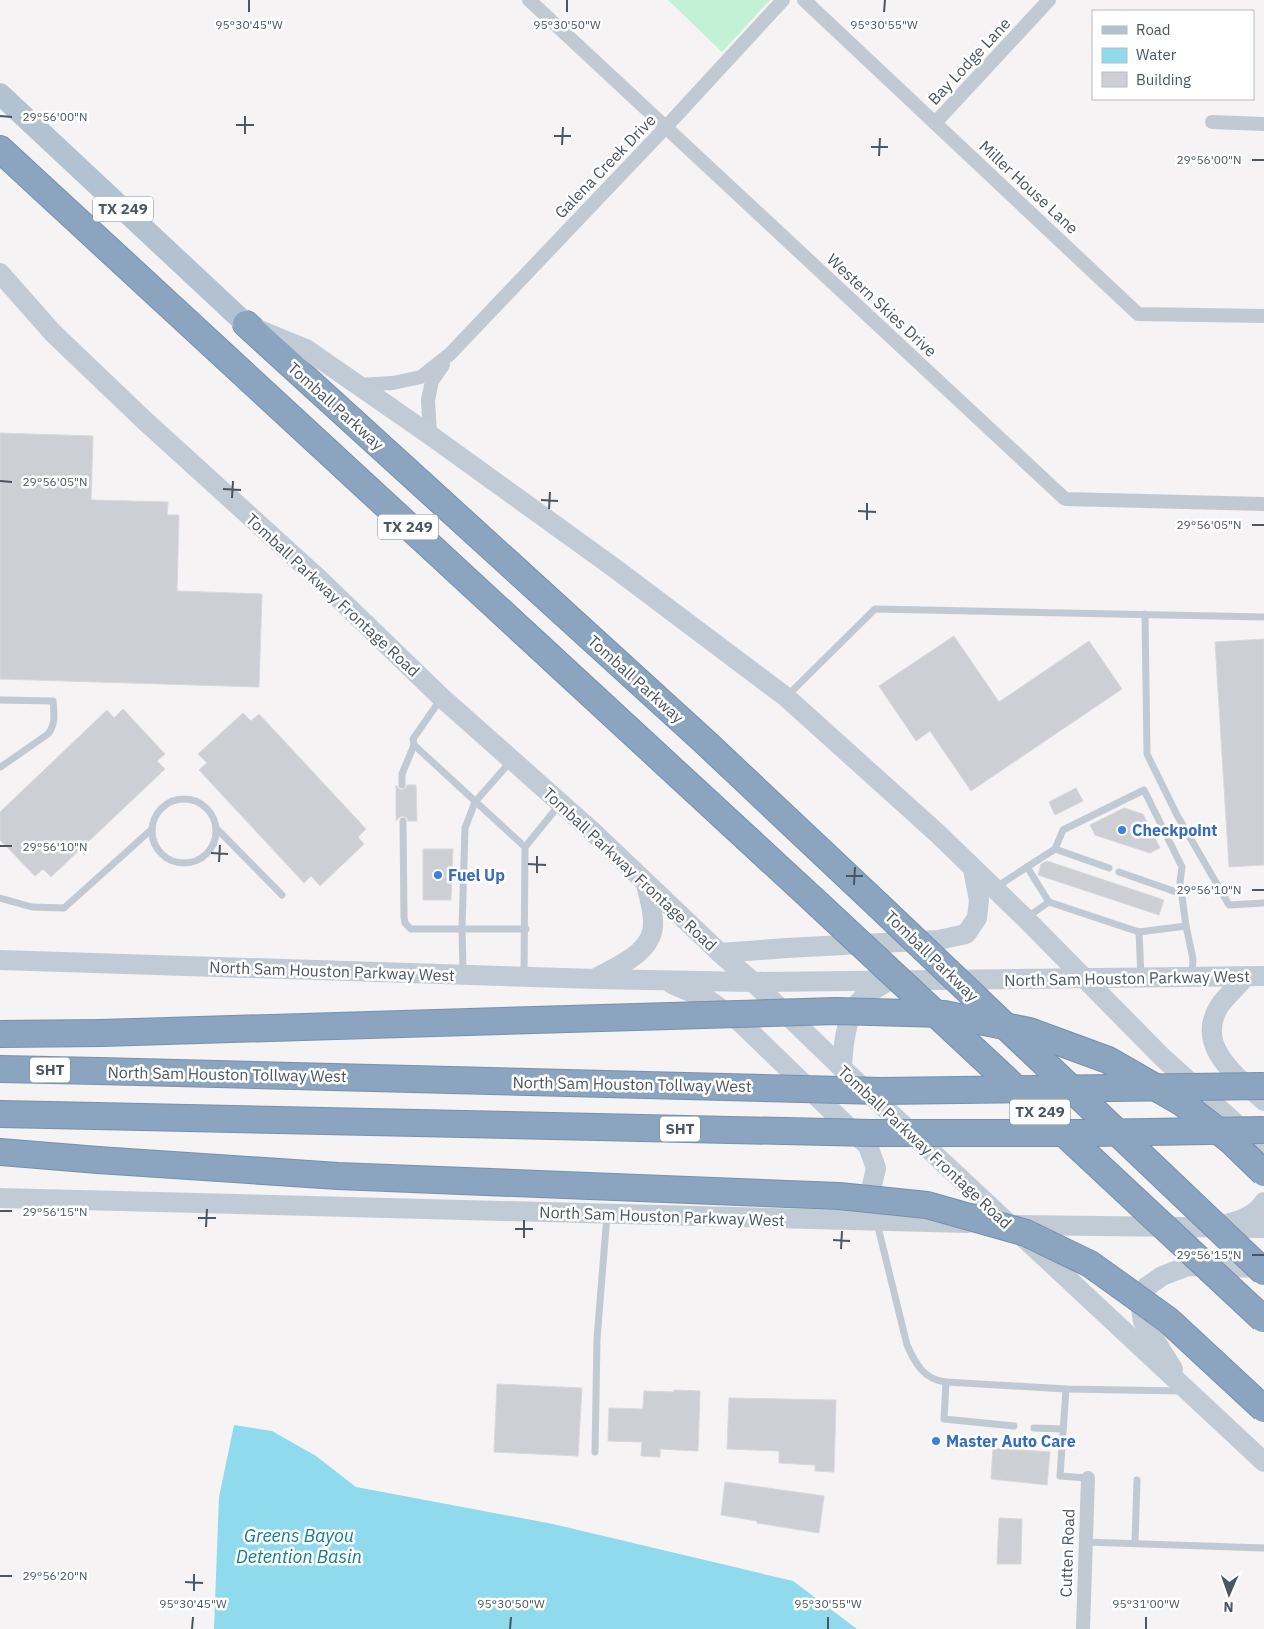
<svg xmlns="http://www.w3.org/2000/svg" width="1264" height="1629" font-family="'IBM Plex Sans',sans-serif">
<rect width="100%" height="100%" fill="#f5f3f3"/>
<path fill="#c3f1d5" d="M668,0H770L722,52Z"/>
<path fill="#90daee" d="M234,1425L272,1431L316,1456L356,1487L553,1524L793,1581L857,1629H214L219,1497Z"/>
<g fill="#cdcfd5" stroke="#d7d9de">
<path d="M0,433L93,436L91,500L168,502L167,515H179L177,591L262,594L259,687L0,679Z"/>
<path d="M954,636L999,702L1089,641L1122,689L971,791L930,731L916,741L879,686Z"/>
<path d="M1264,639V865L1229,867L1215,642Z"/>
<path d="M123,709L165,754L157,761L165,769L51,877L43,869L35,876L0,840V812L107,710L114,718Z"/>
<path d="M243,713L251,721L259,714L366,829L358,837L364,844L320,886L311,876L304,883L199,770L207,763L198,754Z"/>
<path d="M396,785L399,789L402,790L406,788L407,785H416L417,821H408L407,818L403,816L400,817L396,821Z"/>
<path d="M1076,788L1083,801L1055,815L1049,802Z"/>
<path d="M1124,808L1143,814L1160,848L1150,853L1095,835L1090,825Z"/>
<path d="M423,849H453L451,900H423Z"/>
<path d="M1047,861L1164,900L1159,915L1038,875L1041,864Z"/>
<path d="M497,1384L582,1388L578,1456L494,1452Z"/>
<path d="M674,1390L700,1391L698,1451L660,1449V1457L641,1456L642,1442L608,1441L609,1408L643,1409L644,1391L674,1392Z"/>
<path d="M729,1398L836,1400L834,1472L815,1471V1465L779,1463V1451L727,1449Z"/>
<path d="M993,1448L1050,1452L1047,1485L991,1479Z"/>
<path d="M725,1482L824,1496L819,1533L757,1523V1521L721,1515Z"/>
<path d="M999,1518L1022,1519L1021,1564H997Z"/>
</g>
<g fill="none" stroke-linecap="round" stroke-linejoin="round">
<defs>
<g id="highway">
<path d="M0,149L818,904"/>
<path d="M246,324L704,741L877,904"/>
<path d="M0,1034L101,1033"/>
<path d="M0,1069L99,1071"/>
<path d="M0,1114L96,1116"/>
<path d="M0,1152L98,1160"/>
</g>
</defs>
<use href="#highway" stroke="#7690ad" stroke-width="28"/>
<g stroke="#c1cad2" stroke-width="7">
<path d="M1145,614L1147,754L1177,815L1229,905L1264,903"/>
<path d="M788,695L875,609L1264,617"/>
<path d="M0,700L53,701C54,713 56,724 48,734L2,766L0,767"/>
<path d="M440,700L413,739L414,745L525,847"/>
<path d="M402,785V774L414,745"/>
<circle cx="184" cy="831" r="32"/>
<path d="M403,821L404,917L405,923L411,929H526"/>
<path d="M216,828L282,895"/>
<path d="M1055,849L1109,868"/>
<path d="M1027,867L1055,849L1063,830L1144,790L1182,867L1180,882L1186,926"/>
<path d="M1119,872L1182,894"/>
<path d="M995,888L1027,867L1049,902"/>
<path d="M0,898L32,907L64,908L152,829"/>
<path d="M1026,918L1049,902L1139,932L1186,926L1193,959L1192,974"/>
<path d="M1139,932L1141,977"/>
<path d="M463,972L462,929L465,828L475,802L511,761"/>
<path d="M524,975L525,847L560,804"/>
<path d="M877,1223L907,1345C915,1363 924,1380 946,1382L1066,1389L1182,1391"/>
<path d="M946,1382L944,1419L1014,1426"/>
<path d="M1066,1389L1060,1476L1088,1478"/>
<path d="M1034,1428L1063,1429"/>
<path d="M595,1452L597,1339L607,1215"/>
<path d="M1085,1542L1264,1548"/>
<path d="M1135,1543L1137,1480"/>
</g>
<g stroke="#c1cad2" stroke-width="14">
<path d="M529,0L1065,499L1264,504"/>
<path d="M804,0L1138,314L1264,316"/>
<path d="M1212,122L1264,124"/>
<path d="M935,123L1049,0"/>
<path d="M358,385L393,383L421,377L450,354L665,128L783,0"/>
<path d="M430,435L428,400L432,381L443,365"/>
<path d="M1083,1629L1088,1478"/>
</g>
<g stroke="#c1cbd6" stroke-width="20">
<path d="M0,273L53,333L144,420L320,580L441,697L592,831L720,953L753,982L842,1068L1264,1462"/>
<path d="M257,329L306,349L430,435L613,567L786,697L937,833L1026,919L1162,1057L1264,1149"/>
<path d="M720,953L787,948L938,940L966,934L977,918L979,900L973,869"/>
<path d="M0,960L595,979L753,982L1264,976"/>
<path d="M1246,976C1238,986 1227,995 1220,1005C1193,1046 1238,1077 1264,1101"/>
<path d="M596,978C619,965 655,952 653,921C653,909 648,895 646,883"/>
<path d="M672,984L709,1000L741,1023L868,1146L876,1168L870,1194L858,1208"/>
<path d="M842,1068C843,1048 845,1020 858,1003C866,993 879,987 890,980"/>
<path d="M0,1198L968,1223"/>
<path d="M1226,1224C1240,1221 1256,1215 1264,1202"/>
<path d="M1014,1225L1264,1228"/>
<path d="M1173,1369L1143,1321L1140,1303L1145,1288L1162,1276L1188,1266L1264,1268"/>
</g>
<path stroke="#b3c2d1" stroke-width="22" d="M0,94L246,324"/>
<use href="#highway" stroke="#8ba5c1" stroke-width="26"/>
<defs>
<g id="highway-bridge">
<path d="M818,904L1263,1319"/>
<path d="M877,904L1264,1272"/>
<path d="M101,1033L836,1011L944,1014L1029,1031L1108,1060L1181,1102L1231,1141L1264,1173"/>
<path d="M99,1071L881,1091L1264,1086"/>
<path d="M96,1116L872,1133H1091L1264,1130"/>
<path d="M98,1160L338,1176L839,1196L927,1205L1026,1233L1090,1264L1168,1320L1264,1409"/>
</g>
</defs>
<use href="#highway-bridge" stroke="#7690ad" stroke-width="28" stroke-linecap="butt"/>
<use href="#highway-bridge" stroke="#8ba5c1" stroke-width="26"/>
</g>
<path fill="none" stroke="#4a5661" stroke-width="2" d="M249,12V0M567,12V0M884,12L885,0M0,116L12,117M236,125H254M245,134V116M554,136H571M562,145L563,127M871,147H888M879,156L880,138M1252,160H1264M0,481L12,482M223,489L241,490M232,498L233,481M541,500L558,501M549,509L550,492M858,511L876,512M867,520V503M1252,525H1264M0,846H12M211,853L228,854M219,862L220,845M528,864L546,865M537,873V856M846,876H863M854,885L855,867M1252,890H1264M0,1211H12M198,1218H216M206,1227L207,1209M515,1229H533M524,1238V1220M833,1240L850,1241M841,1249L842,1231M1252,1255H1264M0,1576H12M185,1582L203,1583M194,1591V1574M192,1629L193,1617M510,1629L511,1617M828,1629V1617M1146,1629V1617"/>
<g fill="#3f7fe0" stroke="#fff" stroke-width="2">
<circle cx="1122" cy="830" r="5"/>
<circle cx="438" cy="875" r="5"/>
<circle cx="936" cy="1441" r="5"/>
</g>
<g text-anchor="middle" stroke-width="5" stroke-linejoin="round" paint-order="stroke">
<g fill="#fff" stroke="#808990" stroke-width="1">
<rect x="93" y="196.5" width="60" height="25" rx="4"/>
<rect x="378" y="514.5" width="60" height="25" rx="4"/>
<rect x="30" y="1057.5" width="40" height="25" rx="4"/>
<rect x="1010" y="1099.5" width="60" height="25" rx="4"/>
<rect x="660" y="1116.5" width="40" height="25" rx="4"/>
</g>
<g font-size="15" font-weight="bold" fill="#4a5661">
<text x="123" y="214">TX 249</text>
<text x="408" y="532">TX 249</text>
<text x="50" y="1075">SHT</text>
<text x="1040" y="1117">TX 249</text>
<text x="680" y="1134">SHT</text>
</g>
<g font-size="16" fill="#4a5661" stroke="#fff">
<text transform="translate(969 61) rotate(-47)" y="6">Bay Lodge Lane</text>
<text transform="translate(605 166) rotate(-46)" y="6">Galena Creek Drive</text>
<text transform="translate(1029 187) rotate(43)" y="6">Miller House Lane</text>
<text transform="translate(882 305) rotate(43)" y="6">Western Skies Drive</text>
<text transform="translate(336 406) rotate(42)" y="6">Tomball Parkway</text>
<text transform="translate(333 595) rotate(43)" y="6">Tomball Parkway Frontage Road</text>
<text transform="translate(636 679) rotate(42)" y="6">Tomball Parkway</text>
<text transform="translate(630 869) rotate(43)" y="6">Tomball Parkway Frontage Road</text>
<text transform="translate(932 956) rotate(44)" y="6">Tomball Parkway</text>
<text transform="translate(332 971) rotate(2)" y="6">North Sam Houston Parkway West</text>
<text transform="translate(1127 978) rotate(-1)" y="6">North Sam Houston Parkway West</text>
<text transform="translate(227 1074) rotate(1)" y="6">North Sam Houston Tollway West</text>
<text transform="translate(632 1084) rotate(1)" y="6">North Sam Houston Tollway West</text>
<text transform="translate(925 1147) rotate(43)" y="6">Tomball Parkway Frontage Road</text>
<text transform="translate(662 1216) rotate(2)" y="6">North Sam Houston Parkway West</text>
<text transform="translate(1067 1553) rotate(-88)" y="6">Cutten Road</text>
</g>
<g font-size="16" font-weight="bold" fill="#366cbe" stroke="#fff" text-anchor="start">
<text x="1132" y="836">Checkpoint</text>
<text x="448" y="881">Fuel Up</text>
<text x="946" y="1447">Master Auto Care</text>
</g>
<g font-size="18" font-style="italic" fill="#0c7c9b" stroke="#fff">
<text x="299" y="1542">Greens Bayou<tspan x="299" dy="21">Detention Basin</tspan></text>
</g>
</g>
<g font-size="12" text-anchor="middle" fill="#4a5661" stroke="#fff" stroke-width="5" stroke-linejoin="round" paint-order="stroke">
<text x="249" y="29">95°30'45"W</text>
<text x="567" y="29">95°30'50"W</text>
<text x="884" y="29">95°30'55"W</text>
<text x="55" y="121">29°56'00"N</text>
<text x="1209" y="164">29°56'00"N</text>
<text x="55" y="486">29°56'05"N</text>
<text x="1209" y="529">29°56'05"N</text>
<text x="55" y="851">29°56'10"N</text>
<text x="1209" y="894">29°56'10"N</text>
<text x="55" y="1216">29°56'15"N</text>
<text x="1209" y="1259">29°56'15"N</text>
<text x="55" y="1580">29°56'20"N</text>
<text x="193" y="1608">95°30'45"W</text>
<text x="511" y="1608">95°30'50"W</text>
<text x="828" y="1608">95°30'55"W</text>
<text x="1146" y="1608">95°31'00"W</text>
</g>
<rect x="1092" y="10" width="162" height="90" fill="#ffffff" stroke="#b7bbc0"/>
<rect x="1102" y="26" width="25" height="8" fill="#b3c2d1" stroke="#b7bbc0"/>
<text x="1136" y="35" font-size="15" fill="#4a5661">Road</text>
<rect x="1102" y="48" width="25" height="15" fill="#90daee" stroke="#b7bbc0"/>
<text x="1136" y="60" font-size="15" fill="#4a5661">Water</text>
<rect x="1102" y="72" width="25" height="15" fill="#cdcfd5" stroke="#b7bbc0"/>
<text x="1136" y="85" font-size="15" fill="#4a5661">Building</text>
<g transform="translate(1229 1594) rotate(182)" stroke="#ffffff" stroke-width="4" paint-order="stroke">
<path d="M0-4L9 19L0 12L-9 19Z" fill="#4a5661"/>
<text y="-8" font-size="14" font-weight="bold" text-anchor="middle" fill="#4a5661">N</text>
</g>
</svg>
